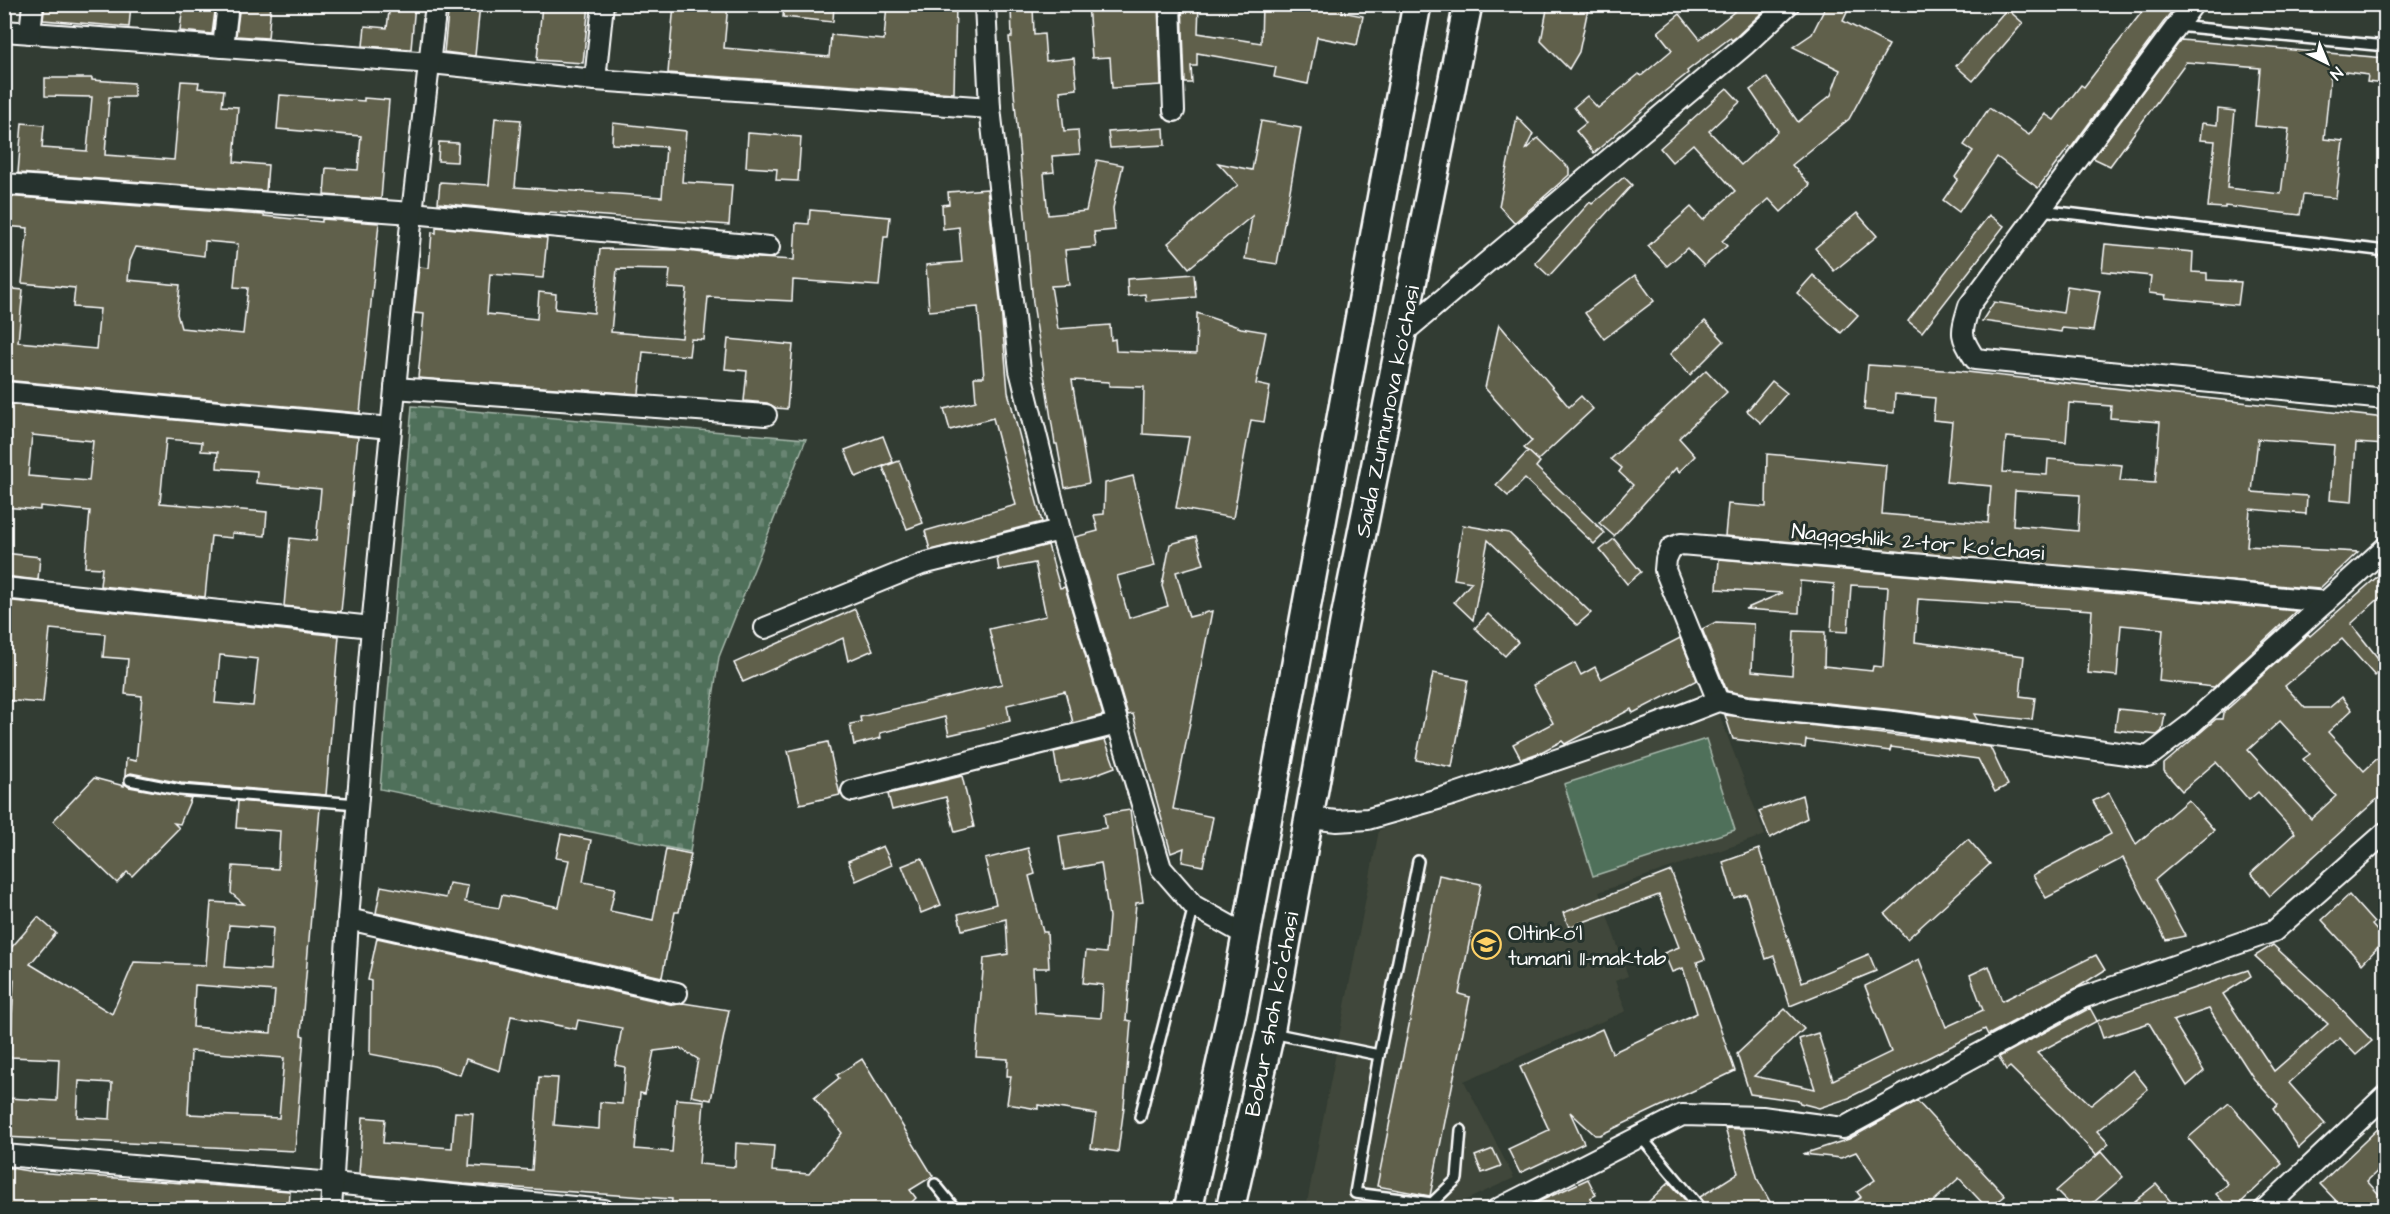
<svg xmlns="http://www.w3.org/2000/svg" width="2390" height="1214" font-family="'Architects Daughter',sans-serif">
<defs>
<pattern id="cemetery-stones" width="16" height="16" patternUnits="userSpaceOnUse" patternTransform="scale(1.5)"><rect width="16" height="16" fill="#4f705a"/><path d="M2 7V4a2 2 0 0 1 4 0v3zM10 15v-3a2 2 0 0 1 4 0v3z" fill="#698573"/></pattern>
</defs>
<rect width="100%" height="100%" fill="#323c33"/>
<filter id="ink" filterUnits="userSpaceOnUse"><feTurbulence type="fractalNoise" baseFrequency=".0167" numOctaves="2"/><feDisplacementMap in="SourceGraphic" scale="12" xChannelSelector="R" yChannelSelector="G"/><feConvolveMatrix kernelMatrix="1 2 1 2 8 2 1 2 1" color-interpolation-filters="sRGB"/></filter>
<g filter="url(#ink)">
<path fill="#40473a" d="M1719,714L1765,835L1599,892L1628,976L1615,981L1626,1011L1464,1081L1514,1178L1446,1209L1306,1208L1379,830Z"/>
<path fill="url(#cemetery-stones)" stroke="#a7b8ac" stroke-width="1.5" d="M412,406L806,439L719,657L690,852L380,789Z"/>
<path fill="#4f705a" stroke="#a7b8ac" stroke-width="1.5" d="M1706,739L1735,830L1593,876L1564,784Z"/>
<g fill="#61604c" stroke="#fff" stroke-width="1.5" fill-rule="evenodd">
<path d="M45,4H131L129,27L43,20Z"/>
<path d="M183,4H216L212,34L180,31Z"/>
<path d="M240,4H271L268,38L236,36Z"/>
<path d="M390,4H415L411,49L363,46L365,26L387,28Z"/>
<path d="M449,4H480L475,56L444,52Z"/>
<path d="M542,4H589L583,63L537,60Z"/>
<path d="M674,4H728L724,48L829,57L831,35L884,40L887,4H956L954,93L668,73Z"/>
<path d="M784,4H834L833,22L783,17Z"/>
<path d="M1088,4H1158L1161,85L1112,88L1110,57L1092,58Z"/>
<path d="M1182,4H1199L1198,33L1261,43L1262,4H1343L1342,12L1363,16L1357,45L1317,37L1308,84L1274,77L1276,67L1197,53V66H1191L1192,83H1185Z"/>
<path d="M1548,4H1589L1579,52L1569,69L1541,41Z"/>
<path d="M1744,4H1771L1736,37L1732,40L1730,38L1687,71L1688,73L1659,96L1594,153L1576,131L1586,123L1574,107L1587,96L1598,108L1639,74L1641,76L1672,50L1658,32L1680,14L1700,39Z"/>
<path d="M1827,4H1851L1843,21L1889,45L1849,119L1792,165L1810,185L1781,212L1769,199L1722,241L1727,246L1704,266L1687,248L1667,266L1648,246L1691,207L1703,220L1735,191L1693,144L1672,162L1660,148L1727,88L1740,102L1709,131L1741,165L1778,131L1750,90L1767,78L1798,122L1831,95L1840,70L1793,47L1812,34Z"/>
<path d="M2148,4H2177L2071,148L2069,147L2038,188L1997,157L1959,212L1943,200L1958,179L1955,177L1973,151L1964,145L1989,108L2029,135L2045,114L2054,120L2081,85L2084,87Z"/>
<path d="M1033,5L1034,35L1044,34L1046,61L1074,58L1077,89L1060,91L1064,131L1078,130L1080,154L1052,156L1054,172L1044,173L1048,215L1086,211L1097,160L1123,165L1113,208L1115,230L1094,232L1096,247L1065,250L1069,285L1051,286L1058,329L1110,325L1111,340L1115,339L1116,351L1196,354L1197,313L1241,328L1266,332L1256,384L1270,387L1264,422L1251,420L1233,518L1176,508L1189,437L1143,434L1144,387L1109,386V382L1072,380L1089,483L1065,488L1057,444H1055L1033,303L1009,37H1012L1011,6Z"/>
<path d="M2007,9L2023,23L1973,81L1956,66Z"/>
<path d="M2181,40L2385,58V84L2367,82L2368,75L2331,70L2324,139L2343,141L2336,198L2303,195L2300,215L2225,206V208L2208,207L2215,141L2200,140L2202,123L2217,125L2218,109L2235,111L2227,188L2281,194L2289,129L2255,126L2260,68L2186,62L2110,166L2093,158Z"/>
<path d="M45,78H92V80L134,83V97H109L105,155L174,160L181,81L199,82L198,88L224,90L222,106L238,107L234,162L268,165L266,191L18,173L22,123L44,125L42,148L87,151L92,97L45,96Z"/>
<path d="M280,95L364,101V98L389,100L381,199L324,195L326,168L358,170L361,136L277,129Z"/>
<path d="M1517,117L1533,134L1525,150L1538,138L1569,168V175L1514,223L1499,206Z"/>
<path d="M495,118L521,120L515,187L662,197L666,147L612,144L613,123L686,131L682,182L732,185L729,225L550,212L549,214L438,203L440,182L489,185Z"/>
<path d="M1261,121L1301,128L1277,264L1245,259L1252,216L1189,268L1168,243L1238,185L1218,163L1252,170Z"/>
<path d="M1164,128L1165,145L1110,148L1108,132Z"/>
<path d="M748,133L801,137L798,181L776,180L777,169L746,167Z"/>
<path d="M439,142L458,143L457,162L438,161Z"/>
<path d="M1624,177L1632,185L1549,276L1535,263L1590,202L1592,204Z"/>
<path d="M987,189L1001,308L1008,392L1042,522L930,550L925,531L1016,505L993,418L950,430L944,409L976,401L974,377H984L978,307L929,311L926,265L962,262L959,227L943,229L942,205L949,204L948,192Z"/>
<path d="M4,196L264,215V216L322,222V219L379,223L360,413L4,380V288L23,290L18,342L96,349L100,309L73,307L75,288L22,283L28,228L4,226ZM205,241L238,244L234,287L248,288L243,334L181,328L177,314L180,285L128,280L130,261L136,247L204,256Z"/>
<path d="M810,210L890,217L888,237H884L879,286L793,280L792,301L708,297L704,340L691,339L689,356L643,352L639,394L418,378L424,314L414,313L419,267L429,268L432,232L436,233V227L547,238L543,278L490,274L487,314L537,319L539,292L556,294L555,309L594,313L600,249L679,250L727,256L794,260L796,223L809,224ZM617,269L670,270L668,288L687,289L682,338L611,332Z"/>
<path d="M1857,213L1877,236L1834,271L1815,248Z"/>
<path d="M1989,215L2004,226L1922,332L1908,321Z"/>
<path d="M2105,244L2193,252L2192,272L2207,273V280L2241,282L2238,305L2165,298L2166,295L2149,293L2151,276L2102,271Z"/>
<path d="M1194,274L1196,297L1146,301L1145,294L1128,296L1127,279Z"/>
<path d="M1635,275L1654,301L1604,339L1585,313Z"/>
<path d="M1813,275L1858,315L1841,333L1797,293Z"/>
<path d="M2067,286L2100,291L2093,331L2062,328L2061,332L1982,321L1994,302L2063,313Z"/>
<path d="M1705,321L1724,341L1690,375L1670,354Z"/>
<path d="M1499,324L1569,407L1581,396L1593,409L1538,460L1524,448L1532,441L1485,388Z"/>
<path d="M728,339L793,345L787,409L776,408L767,403L744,401L747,371L725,369Z"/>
<path d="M1868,365L1958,371L2385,418V445L2356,443L2352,502L2330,500L2334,445L2258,439L2252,492L2307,496L2306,514L2250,509L2247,546L2358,552L2319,589L1725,536L1728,504L1766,507L1767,454L1886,465L1882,514L1988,523L1991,486L1946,482L1952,422L1933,420L1935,398L1895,394L1894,413L1864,410ZM2069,403L2111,406L2110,418L2160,422L2155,483L2120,481L2122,465L2048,459L2047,475L2003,472L2006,437L2066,442ZM2015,491L2080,495L2078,531L2013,525Z"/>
<path d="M1706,370L1727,392L1679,438L1695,456L1679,472L1676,468L1614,536L1599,523L1633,485L1619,472L1622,468L1611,459Z"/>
<path d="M1772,381L1787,393L1761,423L1747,411Z"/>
<path d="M4,404L358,437L341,612L284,606L290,538L316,541L321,489L256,483L257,471L217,468L218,452L201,451L202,442L166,439L160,503L267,512L265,536L232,533V538L211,536L205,597L100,586L102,568L85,567L90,511L40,506V510L4,507ZM32,435L93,441L89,481L28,476Z"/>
<path d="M883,436L893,462L856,477L845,450Z"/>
<path d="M1528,451L1540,462L1536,467L1605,533L1594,544L1525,479L1508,496L1496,485Z"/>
<path d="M899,461L923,523L907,529L883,467Z"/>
<path d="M1133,476L1155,566L1117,576L1129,618L1168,606L1162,586L1170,544L1196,537L1204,564L1176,572L1189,617L1212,611L1173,809L1213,817L1203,866L1182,862L1184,848L1171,853L1133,714L1128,715L1075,537L1098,531L1094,515L1104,514L1105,483Z"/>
<path d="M1463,525L1509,533L1591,613L1577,625L1488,540L1473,620L1454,602L1472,582L1454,579Z"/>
<path d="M1614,539L1641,572L1627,584L1600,550Z"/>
<path d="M1048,545L1060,588L1065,587L1103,715L1073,723L1065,691L1007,705L1010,721L949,735L945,717L880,733L881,738L854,745L850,724L861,722L860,717L1002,684L989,629L1046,616L1035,563L999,570L997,558Z"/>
<path d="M4,553L40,557L38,580L4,576Z"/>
<path d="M1719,559L2133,595L2296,611L2214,687L2159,681L2163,629L2121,625L2117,676L2088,673L2092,610L1918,599L1915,642L2024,656L2020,696L2035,698L2032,720L1974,714L1978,721L1895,710L1749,695L1727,691L1702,629L1716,622L1754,624L1752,671L1792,675L1794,631L1825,632L1824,666L1872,671L1873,666L1883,667L1888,587L1851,585L1848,632L1831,631L1834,584L1800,581L1799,613L1745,609L1782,593L1717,589Z"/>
<path d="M2385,570V593L2351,624L2385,667L2375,676L2342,639L2285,686L2305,708H2329L2342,697L2352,710L2328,732L2364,771L2385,751V792L2270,896L2251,873L2295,833L2258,792L2249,800L2216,762L2182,791L2164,771V764L2216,719H2222L2223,713L2244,694H2242L2308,634L2310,636ZM2280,721L2310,754L2303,759L2336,796L2311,819L2248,750Z"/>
<path d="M4,600L339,636L326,795L181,783L131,773L125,776L126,759L136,761L142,696L125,694L128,659L103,657L105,634L50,629L43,703L4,700ZM220,655L258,659L253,706L215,703Z"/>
<path d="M855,609L873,650L848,661L843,638L743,682L734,663Z"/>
<path d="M1488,614L1518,642L1505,656L1475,628Z"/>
<path d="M1680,638L1697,680L1633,713L1631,709L1565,744L1562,741L1541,752L1521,759L1513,744L1553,723L1533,685L1575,663L1581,675L1595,667L1601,679Z"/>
<path d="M1433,673L1468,680L1452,767L1416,760Z"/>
<path d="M2118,709L2165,714L2162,731L2157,735L2115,730Z"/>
<path d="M1725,715L1990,747L2008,785L1995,792L1978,759L1891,747L1890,751L1806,740L1805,748L1733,739Z"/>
<path d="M1105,740L1115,767L1088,777L1059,782L1054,752Z"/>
<path d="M828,742L840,795L800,804L788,751Z"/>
<path d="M962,776L974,827L955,832L946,797L892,810L888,794Z"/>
<path d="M94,778L124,786V783L129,787L191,798L180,824L174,823L179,828L132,876L127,872L117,883L53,821Z"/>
<path d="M2109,793L2136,844L2188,800L2214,830L2155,880L2185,936L2166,940L2123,858L2046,898L2033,875L2111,834L2093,801Z"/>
<path d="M1802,795L1807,818L1770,838L1759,811Z"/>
<path d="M238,801L320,808L301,1035L304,1036L295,1151L4,1137V1102H8V1098L57,1101L59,1059L10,1057L14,980L4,991V956L38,917L56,933L30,964L112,1014L134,962L206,965L211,902L244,904L231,893L233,866L278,869L280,831L236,828ZM229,925L273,928L270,970L225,967ZM195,985L275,991L271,1033L193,1027ZM191,1051L284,1058L279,1118L188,1114ZM79,1081L112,1083L110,1119L77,1117Z"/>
<path d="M1130,810L1143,902L1136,903L1126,1020L1131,1021L1124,1107L1118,1152L1091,1148L1096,1114L1038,1105V1109L1007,1104L1011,1076H1007L1008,1059L976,1057L984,958L1008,954L1006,919L962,930L958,914L996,904L985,859L1028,848L1035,874L1029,876L1043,932H1047L1049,968H1033L1035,1013L1101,1018L1103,985L1083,983L1086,951L1106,953L1109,917L1101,863L1064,870L1059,836L1106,828L1104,814Z"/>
<path d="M561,834L591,840L583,882L615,888L610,911L653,920L666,849L691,854L679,912H675L662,977L376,913L381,886L446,898L449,883L468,886L465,902L499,908L502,895L559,907L569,860L556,858Z"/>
<path d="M1968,839L1990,864L1907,939L1885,914Z"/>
<path d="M883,846L892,865L856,881L848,861Z"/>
<path d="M1759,849L1802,982L1869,954L1876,971L1790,1006L1774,956L1766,959L1746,894L1734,898L1723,862Z"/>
<path d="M922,858L941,905L921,913L902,866Z"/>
<path d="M1671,871L1705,959L1697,962L1735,1071L1600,1135H1595L1570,1112L1584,1143L1520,1173L1508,1149L1549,1130L1520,1067L1602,1029L1612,1053L1697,1013L1683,968L1672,972L1664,953L1679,947L1659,895L1569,927L1563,913Z"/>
<path d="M1439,875L1481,884L1459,994L1470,997L1430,1196L1377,1186Z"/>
<path d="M2349,895L2374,923L2372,925L2385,940L2362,964L2322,920Z"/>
<path d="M377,938L674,1005L683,1003L729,1010L711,1100L691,1096L698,1059L680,1048L654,1051L645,1094L640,1093L635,1149L672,1152L676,1099L704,1101L699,1164L735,1167L736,1143L774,1146L772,1171L809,1174L842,1133L814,1098L839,1078L837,1075L862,1059L933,1176L910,1190L916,1198L905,1209H826L748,1204V1209H671L672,1199L464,1184L359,1174L363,1117L385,1119L383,1143L452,1148L455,1112L473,1113L469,1166L532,1170L539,1077L558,1078L554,1125L599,1129L600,1102L622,1104L625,1067L615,1065L622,1028L578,1020L576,1029L511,1016L500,1071L466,1059L460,1075L434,1066L370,1054L371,981L368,980Z"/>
<path d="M2273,945L2334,1001L2372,1041L2356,1055L2340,1038L2289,1083L2325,1124L2299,1148L2273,1109L2278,1105L2254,1079L2209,1009L2173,1021L2204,1071L2187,1086L2149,1023L2103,1038L2097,1021L2248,970L2251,976L2223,994L2274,1071L2328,1024L2255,956Z"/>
<path d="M2096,955L2105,970L2078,987L1988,1035L1985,1029L1850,1097H1852L1819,1108L1800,1103L1799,1101L1750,1094L1737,1054L1785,1009L1804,1029L1754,1076L1815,1089L1799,1039L1818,1033L1833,1080L1891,1052L1865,986L1919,959L1946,1027L1983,1010L1970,975L1989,966L2002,1001Z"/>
<path d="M2090,1008L2097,1021L2037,1053L2091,1105L2133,1070L2148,1089L2097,1131L2109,1144L2096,1155L2058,1114L2010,1067L2006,1070L1999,1057Z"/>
<path d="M1917,1101L2005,1196L1988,1209L1959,1178L1925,1209H1843L1861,1197L1857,1192L1875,1180L1856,1152L1841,1158L1803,1154L1849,1139Z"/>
<path d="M2229,1103L2282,1164L2234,1209H2230L2216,1194L2228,1184L2188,1138Z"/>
<path d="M2385,1122V1164L2367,1181L2385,1201V1209H2344L2320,1184Z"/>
<path d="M1725,1128L1743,1129L1758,1180L1774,1209H1709L1700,1197L1738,1173Z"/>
<path d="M1493,1149L1501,1166L1482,1173L1475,1156Z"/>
<path d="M2101,1152L2123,1177L2086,1209H2074L2056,1191Z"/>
<path d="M4,1167L35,1172L290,1191L289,1209H16L17,1207L4,1206Z"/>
<path d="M1588,1179L1596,1195L1590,1198L1595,1209H1523Z"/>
<path d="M1669,1182L1693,1209H1641Z"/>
<path d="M2156,1184L2177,1209H2125Z"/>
</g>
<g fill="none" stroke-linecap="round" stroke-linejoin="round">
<defs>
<g id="service">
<path d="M2176,26L2386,46"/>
<path d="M2041,210L2386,251"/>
<path d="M130,780L180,790L358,804"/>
<path d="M1418,861L1379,1055L1355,1193L1432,1203L1457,1179L1461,1130"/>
<path d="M1272,1033L1379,1055"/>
<path d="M1140,1117L1194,906"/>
<path d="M1641,1137L1702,1210"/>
<path d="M935,1184L956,1210"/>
</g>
<g id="minor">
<path d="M228,4L223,47L431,63L595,80L990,108"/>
<path d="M985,4L990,108L1020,370L1060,530L1161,868L1194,906L1246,935"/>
<path d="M1170,4L1174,111"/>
<path d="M2193,4L1969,306C1961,333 1959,335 1975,359L2386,399"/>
<path d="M4,31L223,47"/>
<path d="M30,33L33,4"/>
<path d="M595,80L603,4"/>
<path d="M4,184L412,213L769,247"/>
<path d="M1404,332L1746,44L1789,4"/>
<path d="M395,388L766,415"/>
<path d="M4,392L391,428"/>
<path d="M4,588L372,627"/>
<path d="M765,628L922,564L1060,530"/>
<path d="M1718,701L1665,570L1666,559L1671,548L1681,544L2134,583L2326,602"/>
<path d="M852,791L1117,724"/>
<path d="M1309,818L1337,821L1368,819L1452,795L1627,736L1718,701L1747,707L1894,722L2148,757L2190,725L2386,547"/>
<path d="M348,919L677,993"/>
<path d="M4,1155L333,1183L604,1210"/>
<path d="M331,1210L348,919L372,627L412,213L436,4"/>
<path d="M1496,1210L1682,1115L1762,1117L1843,1128L2082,998L2274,931L2386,832"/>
<path d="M2264,1210L2386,1095"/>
</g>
<g id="secondary">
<path d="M1188,1210L1233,1007L1417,4"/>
<path id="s1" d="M1230,1210L1270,1033L1344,623L1468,4"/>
</g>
</defs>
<use href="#service" stroke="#fff" stroke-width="14"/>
<use href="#minor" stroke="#fff" stroke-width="24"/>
<use href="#secondary" stroke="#fff" stroke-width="32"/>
<use href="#service" stroke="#26332d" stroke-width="9"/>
<use href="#minor" stroke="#26332d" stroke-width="20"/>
<use href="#secondary" stroke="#26332d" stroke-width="27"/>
</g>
</g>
<defs>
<symbol id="school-ring" viewBox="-11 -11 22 22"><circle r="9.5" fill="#26332d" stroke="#ffd166" stroke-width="1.5"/><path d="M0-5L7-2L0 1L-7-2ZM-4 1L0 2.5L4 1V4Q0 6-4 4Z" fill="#ffd166"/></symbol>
</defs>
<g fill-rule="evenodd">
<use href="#school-ring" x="1470" y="928" width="33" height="33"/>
</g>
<g text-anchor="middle" stroke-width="6" stroke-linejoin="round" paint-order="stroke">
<g font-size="22" fill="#fff" stroke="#26332d">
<text dy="8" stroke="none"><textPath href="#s1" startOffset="814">Saida Zunnunova ko'chasi</textPath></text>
<text transform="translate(1918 541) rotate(5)" y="8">Naqqoshlik 2-tor koʻchasi</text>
<text transform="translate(1271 1014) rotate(-79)" y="8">Bobur shoh koʻchasi</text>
</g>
<g font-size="22" fill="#fff" stroke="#26332d" text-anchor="start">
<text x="1508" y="940">Oltinko'l<tspan x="1508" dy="25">tumani 11-maktab</tspan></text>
</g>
</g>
<rect width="2390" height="1214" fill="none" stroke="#26332d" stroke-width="24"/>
<rect x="12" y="12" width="2366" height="1190" fill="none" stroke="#fff" stroke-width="2" filter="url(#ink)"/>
<g transform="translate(2327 63) rotate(137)" stroke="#26332d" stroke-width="4.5" paint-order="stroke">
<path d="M0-4.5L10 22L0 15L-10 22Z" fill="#ffffff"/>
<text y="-9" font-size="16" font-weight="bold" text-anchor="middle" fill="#ffffff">N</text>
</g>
</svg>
